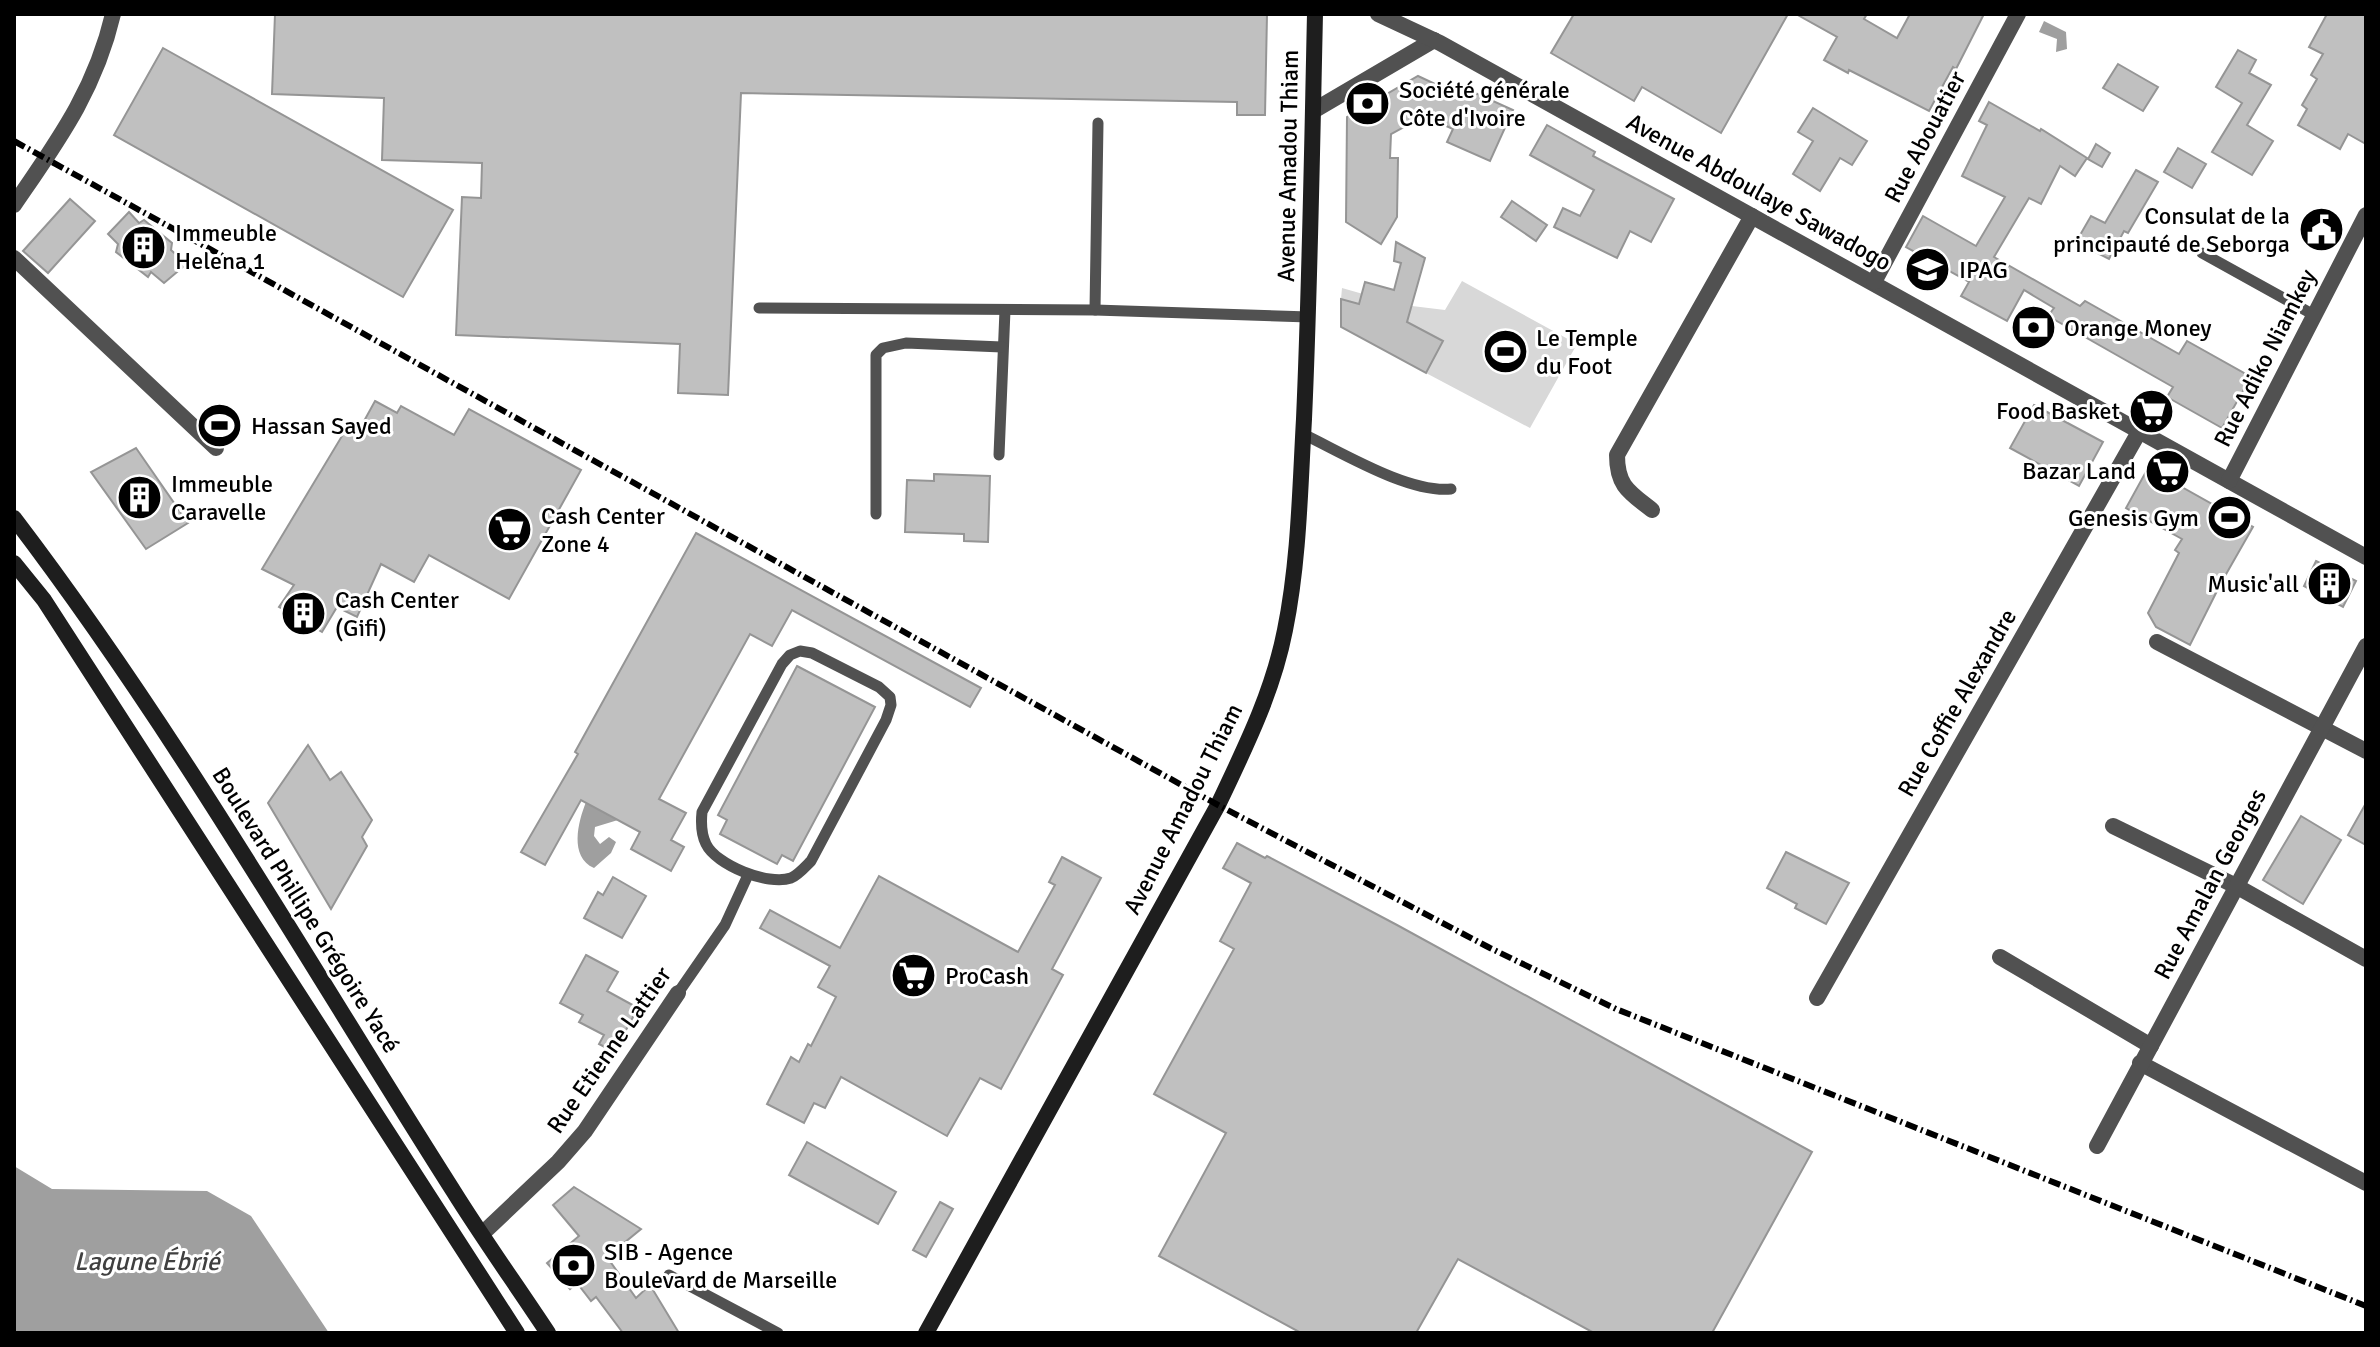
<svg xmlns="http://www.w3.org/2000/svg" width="2380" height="1347" font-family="Signika,sans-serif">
<rect width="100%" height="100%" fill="#fff"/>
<path fill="#d8d8d8" d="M1462,281L1577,344L1530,428L1426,373L1442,340L1389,312L1341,299L1342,288L1391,302L1410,312L1412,306L1445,310Z"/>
<g fill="#9f9f9f">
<path d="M2044,21L2066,32L2067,49L2056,52L2057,39L2039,32Z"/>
<path d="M586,802L618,820L595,827L594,836L600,844L609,837L616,842L611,853L594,868C569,857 578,822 586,802Z"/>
<path d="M14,1166L52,1189L207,1191L251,1216L329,1333H14Z"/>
</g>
<g fill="#c0c0c0" stroke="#959595" stroke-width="2">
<path d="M275,14H1267L1265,115H1237V102L741,93L728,395L678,393L680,344L456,335L462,197L481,198L482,163L382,160L384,98L272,94Z"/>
<path d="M1574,14H1788L1721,133L1642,87L1634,101L1551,53Z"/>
<path d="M1796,14H1867L1864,19L1897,38L1910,14H1984L1956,69L1953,67L1929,111L1849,70L1848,73L1824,60L1837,37Z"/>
<path d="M2327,14H2366V144L2348,134L2340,149L2298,125L2307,109L2302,105L2317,79L2311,75L2323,54L2309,47Z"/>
<path d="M163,48L453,210L403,297L114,135Z"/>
<path d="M2238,50L2256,60L2249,73L2271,85L2247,125L2273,141L2252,175L2212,152L2242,103L2216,87Z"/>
<path d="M2118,64L2158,87L2143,111L2103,88Z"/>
<path d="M1418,76L1467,99L1471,91L1513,110L1490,161L1447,142L1453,129L1424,116L1391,134L1390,158H1398L1397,217L1381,244L1346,222L1347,117Z"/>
<path d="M1989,102L2040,131L2041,129L2087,158L2075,176L2060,166L2041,204L2029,198L1994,257L2080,306L2085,301L2179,354L2187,341L2251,377L2222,428L2167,397L2173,387L2048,316L2054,308L2024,290L2007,321L1961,296L1969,282L1906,247L1923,216L1976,246L2005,197L1962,176L1987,125L1979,121Z"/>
<path d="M1813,108L1867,141L1852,165L1840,158L1820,191L1793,174L1813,141L1798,132Z"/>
<path d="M1547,125L1595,152L1593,156L1674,199L1651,242L1630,231L1617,258L1554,227L1563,208L1580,216L1594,190L1530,155Z"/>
<path d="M2096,144L2110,153L2102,167L2088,159Z"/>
<path d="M2178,148L2206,164L2192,188L2164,172Z"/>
<path d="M2136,170L2158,182L2128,233L2124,231L2109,259L2076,242L2091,216L2105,223Z"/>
<path d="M70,199L95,221L48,273L23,251Z"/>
<path d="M1512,201L1547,225L1536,241L1501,217Z"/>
<path d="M129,212L139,223L144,220L172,243L171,250L180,258L178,262L183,267L164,283L151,272L148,277L116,252L118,244L108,234Z"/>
<path d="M1396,242L1425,258L1407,322L1443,341L1426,373L1341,327V299L1359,304L1365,282L1394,290L1401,263L1394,261Z"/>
<path d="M375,401L397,413L401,406L454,435L469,409L581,470L509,599L429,555L414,582L381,564L357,617L337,607L322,632L279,607L294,585L262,569L348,426L358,432Z"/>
<path d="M2034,405L2103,442L2079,486L2010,448Z"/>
<path d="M136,448L188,523L146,549L91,472Z"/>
<path d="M2148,468L2253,527L2221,583L2190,645L2156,627L2148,613L2179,553L2175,550L2182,539L2126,508Z"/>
<path d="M934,474L990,476L988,542L964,541V534L905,532L907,480L934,481Z"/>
<path d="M696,533L981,688L970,707L792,610L772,646L750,634L659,799L686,813L671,840L684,847L671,871L631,849L640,832L581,800L545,865L521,852L578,754L575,752Z"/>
<path d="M2316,561L2356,581L2343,607L2304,586Z"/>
<path d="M797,666L875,707L793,861L782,855L777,864L720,834L727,820L718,815Z"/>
<path d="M308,745L330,780L341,772L372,820L362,837L367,846L331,909L268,803Z"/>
<path d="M2366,803V845L2348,835Z"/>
<path d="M2301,816L2341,840L2303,904L2263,880Z"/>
<path d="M1237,843L1265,858L1267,856L1397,925L1812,1152L1712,1333H1594L1458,1259L1416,1333H1301L1159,1256L1226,1133L1154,1094L1234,949L1220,941L1251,883L1223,868Z"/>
<path d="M1786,852L1849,883L1826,924L1795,908L1797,904L1767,888Z"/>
<path d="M1062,857L1101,878L1052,969L1063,975L1001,1089L980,1078L947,1136L841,1077L825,1108L814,1103L804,1123L767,1104L791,1057L799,1062L808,1044L811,1046L836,997L818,987L830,966L760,928L770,910L840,948L879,876L1018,952L1055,885L1049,882Z"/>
<path d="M613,877L646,896L622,938L584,918L598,892L603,895Z"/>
<path d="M586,955L618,972L607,991L638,1008L614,1052L599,1044L604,1035L579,1022L583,1015L560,1003Z"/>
<path d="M807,1142L896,1192L878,1224L789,1175Z"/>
<path d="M574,1187L641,1229L607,1257L636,1298L650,1285L679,1333H623L596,1297L591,1301L577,1283L570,1289L547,1263L579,1236L553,1205Z"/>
<path d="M940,1202L953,1209L926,1257L913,1250Z"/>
</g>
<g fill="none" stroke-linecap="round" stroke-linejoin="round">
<g stroke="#515151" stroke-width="11">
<path d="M2202,253L2314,315"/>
<path d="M759,308L1095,310L1309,317"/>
<path d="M1095,310L1098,123"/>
<path d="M1303,434C1343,453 1408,493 1451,489"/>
<path d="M999,455L1005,310"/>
<path d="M876,514V355L883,348L906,343L1002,347"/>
<path d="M800,651L812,653L879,687L890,697L891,705L886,720L811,861C805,867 798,875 791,878C768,886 716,865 706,844C701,834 701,822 702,812L782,664L790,655Z"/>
<path d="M678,993L725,925L748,875"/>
<path d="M669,1275L778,1333"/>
</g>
<path stroke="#515151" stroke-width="16" d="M1313,111L1434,40"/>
<g stroke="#515151" stroke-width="16">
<path d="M1378,14L1440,43L2366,557"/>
<path d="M14,258L216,448"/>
<path d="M1874,282L2018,14"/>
<path d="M2229,481L2366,215"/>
<path d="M1652,510C1629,492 1617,486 1617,455L1752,216"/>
<path d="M2157,642L2366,751"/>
<path d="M2113,826L2236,886L2366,959"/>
<path d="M2000,957L2151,1046"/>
<path d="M1817,998L2139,432"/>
<path d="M2140,1063L2366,1183"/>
<path d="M2097,1146L2366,646"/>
<path d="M483,1233L558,1162L585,1131L678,993"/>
</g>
<path stroke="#515151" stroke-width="16" d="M14,205C57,142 95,91 113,14"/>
<g stroke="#1e1e1e" stroke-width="16">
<path d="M14,518C177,732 310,966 454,1192C484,1240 517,1286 548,1333"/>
<path d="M14,563L44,600L517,1333"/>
<path d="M926,1333L1218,805C1245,748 1273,692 1285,630C1299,561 1300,489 1304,419C1310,284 1312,149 1315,14"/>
</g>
<path stroke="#000" stroke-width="6" stroke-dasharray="12 4 2 4" stroke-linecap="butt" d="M14,141L1218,805L1490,948L1616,1009L2366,1306"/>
</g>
<defs>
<symbol id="bank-disc" viewBox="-11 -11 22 22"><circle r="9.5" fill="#000" stroke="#fff"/><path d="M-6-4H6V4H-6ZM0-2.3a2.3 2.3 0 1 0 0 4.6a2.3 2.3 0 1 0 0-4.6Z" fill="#fff"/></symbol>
<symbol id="civic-disc" viewBox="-11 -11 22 22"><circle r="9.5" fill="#000" stroke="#fff"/><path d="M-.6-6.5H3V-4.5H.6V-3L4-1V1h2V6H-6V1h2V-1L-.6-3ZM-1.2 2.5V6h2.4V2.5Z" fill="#fff"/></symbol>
<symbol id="building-disc" viewBox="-11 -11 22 22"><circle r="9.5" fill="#000" stroke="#fff"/><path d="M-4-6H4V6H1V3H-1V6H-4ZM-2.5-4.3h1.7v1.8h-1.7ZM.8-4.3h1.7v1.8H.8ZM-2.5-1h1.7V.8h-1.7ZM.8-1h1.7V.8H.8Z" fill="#fff"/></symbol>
<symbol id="university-disc" viewBox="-11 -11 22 22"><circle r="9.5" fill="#000" stroke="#fff"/><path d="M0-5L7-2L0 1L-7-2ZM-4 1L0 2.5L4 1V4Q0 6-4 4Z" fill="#fff"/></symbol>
<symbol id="stadium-disc" viewBox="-11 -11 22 22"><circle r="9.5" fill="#000" stroke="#fff"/><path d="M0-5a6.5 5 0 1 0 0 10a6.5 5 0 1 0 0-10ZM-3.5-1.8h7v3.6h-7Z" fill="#fff"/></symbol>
<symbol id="supermarket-disc" viewBox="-11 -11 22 22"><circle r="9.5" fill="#000" stroke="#fff"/><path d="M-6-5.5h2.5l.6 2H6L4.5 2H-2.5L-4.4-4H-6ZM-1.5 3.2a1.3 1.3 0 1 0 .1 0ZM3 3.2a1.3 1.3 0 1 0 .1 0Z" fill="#fff"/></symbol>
</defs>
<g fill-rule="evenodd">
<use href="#bank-disc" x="1342" y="78" width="51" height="51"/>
<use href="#civic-disc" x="2296" y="204" width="51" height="51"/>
<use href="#building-disc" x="118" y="222" width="51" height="51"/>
<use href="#university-disc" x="1902" y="244" width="51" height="51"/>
<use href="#bank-disc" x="2008" y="302" width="51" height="51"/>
<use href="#stadium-disc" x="1480" y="326" width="51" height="51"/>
<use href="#supermarket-disc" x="2126" y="386" width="51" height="51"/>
<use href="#stadium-disc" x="194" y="400" width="51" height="51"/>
<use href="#supermarket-disc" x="2142" y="446" width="51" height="51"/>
<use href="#building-disc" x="114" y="472" width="51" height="51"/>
<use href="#stadium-disc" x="2204" y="492" width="51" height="51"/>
<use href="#supermarket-disc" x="484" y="504" width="51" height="51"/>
<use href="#building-disc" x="2304" y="558" width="51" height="51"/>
<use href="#building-disc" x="278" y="588" width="51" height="51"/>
<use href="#supermarket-disc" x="888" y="950" width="51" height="51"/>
<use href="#bank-disc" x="548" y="1240" width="51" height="51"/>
</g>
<g text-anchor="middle" stroke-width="6" stroke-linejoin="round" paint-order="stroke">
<g font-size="24" fill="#000" stroke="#fff" text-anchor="start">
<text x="1399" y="98">Société générale<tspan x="1399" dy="28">Côte d'Ivoire</tspan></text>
<text x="2290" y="224" text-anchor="end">Consulat de la<tspan x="2290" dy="28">principauté de Seborga</tspan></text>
<text x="175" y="241">Immeuble<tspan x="175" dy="28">Helena 1</tspan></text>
<text x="1959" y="278">IPAG</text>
<text x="2064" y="336">Orange Money</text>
<text x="1536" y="346">Le Temple<tspan x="1536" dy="28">du Foot</tspan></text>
<text x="2120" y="419" text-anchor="end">Food Basket</text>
<text x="251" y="434">Hassan Sayed</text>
<text x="2136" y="479" text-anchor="end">Bazar Land</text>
<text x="171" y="492">Immeuble<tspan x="171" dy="28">Caravelle</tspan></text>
<text x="541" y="524">Cash Center<tspan x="541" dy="28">Zone 4</tspan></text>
<text x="2199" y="526" text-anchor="end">Genesis Gym</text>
<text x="2299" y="592" text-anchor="end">Music'all</text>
<text x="335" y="608">Cash Center<tspan x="335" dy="28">(Gifi)</tspan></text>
<text x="945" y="984">ProCash</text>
<text x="604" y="1260">SIB - Agence<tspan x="604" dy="28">Boulevard de Marseille</tspan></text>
</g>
<g font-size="24" fill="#000" stroke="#fff">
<text transform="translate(1925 137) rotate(-62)" y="8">Rue Abouatier</text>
<text transform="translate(1288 166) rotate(-89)" y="8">Avenue Amadou Thiam</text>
<text transform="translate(1759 192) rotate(29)" y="8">Avenue Abdoulaye Sawadogo</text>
<text transform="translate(2265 358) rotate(-63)" y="8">Rue Adiko Niamkey</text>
<text transform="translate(1957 703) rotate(-60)" y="8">Rue Coffie Alexandre</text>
<text transform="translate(1183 809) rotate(-63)" y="8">Avenue Amadou Thiam</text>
<text transform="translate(2210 884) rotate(-62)" y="8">Rue Amalan Georges</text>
<text transform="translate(306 910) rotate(58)" y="8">Boulevard Phillipe Grégoire Yacé</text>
<text transform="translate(609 1050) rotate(-55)" y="8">Rue Etienne Lattier</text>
</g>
<g font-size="26" font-style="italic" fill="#404040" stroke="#fff">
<text x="147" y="1270">Lagune Ébrié</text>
</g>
</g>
<rect width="2380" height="1347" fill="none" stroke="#000000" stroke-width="32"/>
</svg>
